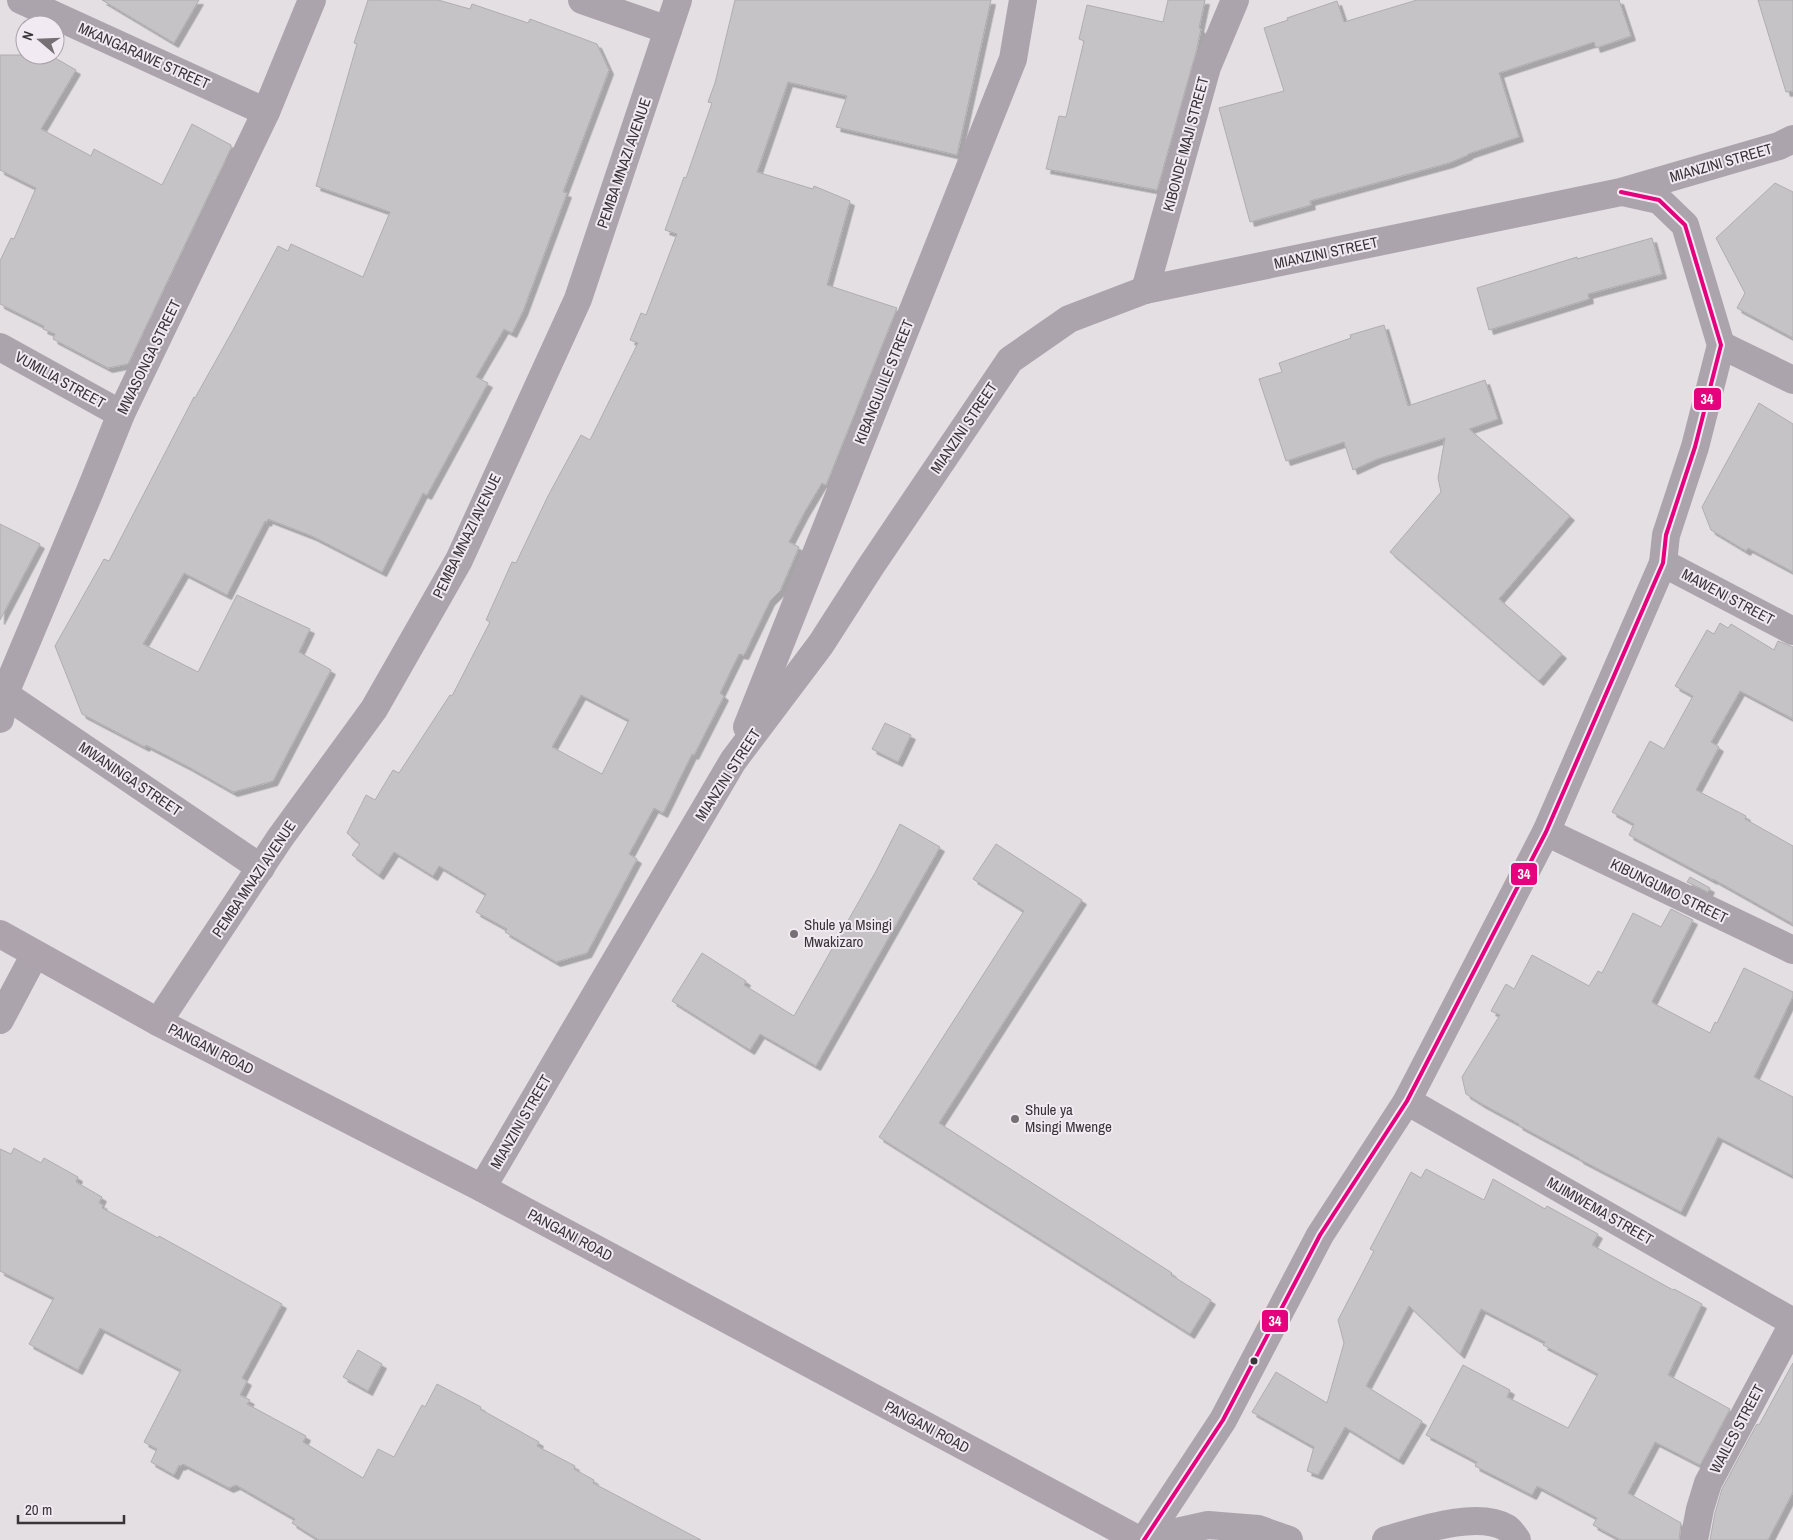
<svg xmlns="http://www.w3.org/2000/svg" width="1793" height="1540" font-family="'Archivo Narrow',sans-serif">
<defs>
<filter id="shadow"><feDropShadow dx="4.5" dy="4.5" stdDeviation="0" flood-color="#0004"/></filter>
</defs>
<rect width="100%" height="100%" fill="#e3dfe3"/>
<g fill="#c6c3c6" stroke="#b0adb0" fill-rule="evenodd" filter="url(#shadow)">
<path d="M102,0H199L174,43Z"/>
<path d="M368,0H438L470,9L472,4L528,23L530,19L597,44L609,70L563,192L567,193L523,311L512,333L504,329L476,377L488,383L427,495L423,493L382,572L312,536L268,519L267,522L265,521L227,595L184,573L143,644L198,672L237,595L310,629L299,652L331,670L273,781L233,792L187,766L146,745L145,747L82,714L55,646L104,559L109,561L194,397L195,398L233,330L278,246L288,251L291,244L363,277L390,212L316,186L357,44L354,43Z"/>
<path d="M735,0H991L957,155L836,127L847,96L788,82L757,172L813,189L814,186L850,201L827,285L897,308L826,485L822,483L804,513L789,542L799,547L780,591L770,601L744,655L739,654L720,693L724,696L694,755L692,754L663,813L654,808L629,854L637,859L587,953L556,962L505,932L507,929L476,912L486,894L439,866L433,876L394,852L379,875L352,855L360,844L347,833L366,795L375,800L393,770L399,773L450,695L452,696L490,622L486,620L512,562L516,563L548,496L581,435L590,440L638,343L630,340L641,313L646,315L677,234L665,230L684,177L686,178L712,103L708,102L715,83ZM581,695L629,720L602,774L552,747Z"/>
<path d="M1168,0H1205L1199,28L1201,29L1196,52L1157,190L1046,169L1059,116L1066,117L1084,41L1079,39L1087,5L1163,22Z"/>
<path d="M1417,0H1619L1631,36L1596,48L1594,42L1499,73L1519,137L1468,154V155L1449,163L1310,201L1311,205L1250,222L1219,108L1284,91L1264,28L1288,20L1287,18L1337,1L1344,22Z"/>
<path d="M1758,0H1793V91L1786,92Z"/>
<path d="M0,55H50L76,70L41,129L91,156L94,149L162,185L192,124L231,145V148L128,364L108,368L53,339L55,334L43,329L44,326L0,304V261L11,238L14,239L36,188L0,170Z"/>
<path d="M1775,183L1793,192V338L1737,308L1745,293L1716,238Z"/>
<path d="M1652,238L1662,274L1588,294L1589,299L1489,330L1477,288L1577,257V259Z"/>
<path d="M1384,325L1408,406L1485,380L1498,419L1469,429L1570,516L1499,599L1562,654L1539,681L1390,552L1441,492L1438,478L1445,438L1377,459L1353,470L1344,442L1286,461L1259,379L1282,372L1279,363L1351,338L1350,335Z"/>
<path d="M1759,403L1793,424V572L1748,548L1746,551L1711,530L1702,507Z"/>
<path d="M0,524L40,544L0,620Z"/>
<path d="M1720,623L1728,628L1731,624L1774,650L1778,641L1793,647V719L1740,691L1711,742L1719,747L1696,790L1746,816L1745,819L1793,846V924L1713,879V880L1629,835L1634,824L1612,812L1650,741L1664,749L1693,696L1675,686L1707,630L1714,634Z"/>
<path d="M885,723L911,735L898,762L872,749Z"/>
<path d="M900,824L940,847L816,1066L760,1034L750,1050L672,1001L702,953L746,981L744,985L794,1016L875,873Z"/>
<path d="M996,844L1082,900L939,1123L1172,1273L1171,1275L1211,1300L1190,1334L879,1137L1024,911L973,879Z"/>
<path d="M1690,877L1710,888L1708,892L1687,882Z"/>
<path d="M1671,909L1693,920L1652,1001L1653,1003L1710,1033L1715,1022L1717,1023L1744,968L1793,992V996L1754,1077L1793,1097V1176L1718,1137L1681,1212L1579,1159V1158L1518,1125L1519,1124L1482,1104L1466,1094L1462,1077L1500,1015L1491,1011L1506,984L1514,989L1532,955L1589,986L1598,971L1602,973L1633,913L1661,927Z"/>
<path d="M14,1148L41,1163L44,1158L78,1177L76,1182L102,1197L99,1203L103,1205L102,1208L158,1238L159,1236L282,1304L242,1378L247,1381L240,1395L250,1400L247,1404L306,1436L303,1442L363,1478L378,1449L394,1457L422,1405L425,1407L437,1384L481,1407L480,1409L539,1442L537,1446L575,1466L574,1469L594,1480L593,1483L701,1540H319L292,1523L295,1519L236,1485L229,1488L183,1464L181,1466L179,1465L174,1475L151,1462L157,1449L144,1442L181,1370L100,1328L78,1370L29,1344L54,1298L0,1271V1149L11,1154Z"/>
<path d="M1426,1169L1484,1200L1493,1179L1545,1209L1547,1206L1598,1234L1592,1245L1673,1290L1674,1289L1702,1304L1668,1375L1730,1409L1700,1465L1655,1442L1628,1493L1681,1523L1679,1540H1621L1593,1525L1597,1518L1537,1486L1532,1495L1475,1466L1477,1462L1426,1435L1463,1365L1510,1390L1507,1397L1568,1428L1598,1374L1543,1345L1545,1342L1481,1309L1460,1354L1409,1306L1366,1386L1422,1421L1399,1460L1345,1427L1318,1475L1307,1471L1314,1447L1252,1412L1276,1372L1327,1403L1344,1343L1338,1320L1374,1251L1370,1249L1411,1172L1421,1178Z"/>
<path d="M358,1350L382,1364L368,1391L343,1377Z"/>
<path d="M1793,1363V1492L1768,1540H1710L1715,1513L1722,1489L1757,1424L1759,1425Z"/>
</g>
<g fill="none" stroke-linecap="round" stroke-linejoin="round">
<g stroke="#aca4ac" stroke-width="28">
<path d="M21,0L266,112"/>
<path d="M582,0L668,30"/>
<path d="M1145,290L1207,67L1235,0"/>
<path d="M1721,345L1793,380"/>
<path d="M0,347L121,414"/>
<path d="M1663,563L1793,631"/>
<path d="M0,691L261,868"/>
<path d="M0,719L5,693L90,491L121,414L266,112L312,0"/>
<path d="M747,727L1013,59L1023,0"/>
<path d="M1546,832L1793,950"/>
<path d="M0,1020L35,954"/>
<path d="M158,1022L280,838L374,709L459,560L578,299L678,0"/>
<path d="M1407,1101L1793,1322"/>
<path d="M482,1188L733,761L821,644L871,566L1010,360L1069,319L1145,290L1621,192L1779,146L1793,139"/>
<path d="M1144,1540L1223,1420L1320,1235L1407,1101L1546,832L1663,563L1666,535L1695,447L1721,345L1685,225L1659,200L1623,192"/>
<path d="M1149,1540L1172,1533L1208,1525L1258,1529L1289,1540"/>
<path d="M1386,1540C1418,1531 1477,1510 1507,1528C1511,1531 1514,1536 1517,1540"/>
<path d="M1694,1540L1700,1509L1708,1483L1793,1324"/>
</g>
<path stroke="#aca3ac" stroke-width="28" d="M0,934L158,1022L482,1188L1139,1540"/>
<defs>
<path id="bus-1" d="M1144,1540L1223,1420L1320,1235L1407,1101L1546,832L1663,563L1666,535L1695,447L1721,345L1685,225L1659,200L1621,192"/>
</defs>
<use href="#bus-1" stroke="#f2eaf2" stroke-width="8"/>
<use href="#bus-1" stroke="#e5007d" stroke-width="4"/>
</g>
<g fill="#747074" stroke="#f2eaf2" stroke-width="2">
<circle cx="794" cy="934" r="5"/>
<circle cx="1015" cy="1119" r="5"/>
</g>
<circle fill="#383538" stroke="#f2eaf2" stroke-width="2" cx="1254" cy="1361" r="4.5"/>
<g text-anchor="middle" stroke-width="4" stroke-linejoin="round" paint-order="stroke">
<g font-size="15" fill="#383538" stroke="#f2eaf2">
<text transform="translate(144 56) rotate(24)" y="5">MKANGARAWE STREET</text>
<text transform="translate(1186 144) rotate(-75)" y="5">KIBONDE MAJI STREET</text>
<text transform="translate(624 163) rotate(-71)" y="5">PEMBA MNAZI AVENUE</text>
<text transform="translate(1721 163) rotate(-16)" y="5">MIANZINI STREET</text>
<text transform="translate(1326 253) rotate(-12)" y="5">MIANZINI STREET</text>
<text transform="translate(149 357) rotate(-64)" y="5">MWASONGA STREET</text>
<text transform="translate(60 380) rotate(29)" y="5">VUMILIA STREET</text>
<text transform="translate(884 382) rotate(-68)" y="5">KIBANGULILE STREET</text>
<text transform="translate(964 428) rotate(-56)" y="5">MIANZINI STREET</text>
<text transform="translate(467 536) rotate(-64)" y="5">PEMBA MNAZI AVENUE</text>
<text transform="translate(1728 597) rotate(28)" y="5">MAWENI STREET</text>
<text transform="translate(728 775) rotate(-57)" y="5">MIANZINI STREET</text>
<text transform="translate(130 779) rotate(34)" y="5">MWANINGA STREET</text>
<text transform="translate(254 879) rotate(-56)" y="5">PEMBA MNAZI AVENUE</text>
<text transform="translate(1669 891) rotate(26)" y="5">KIBUNGUMO STREET</text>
<text transform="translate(211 1049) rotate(27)" y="5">PANGANI ROAD</text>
<text transform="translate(521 1122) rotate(-60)" y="5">MIANZINI STREET</text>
<text transform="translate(1600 1211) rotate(30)" y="5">MJIMWEMA STREET</text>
<text transform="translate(570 1235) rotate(28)" y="5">PANGANI ROAD</text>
<text transform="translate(927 1427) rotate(28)" y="5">PANGANI ROAD</text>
<text transform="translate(1737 1429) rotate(-62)" y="5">WAILES STREET</text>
</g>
<g font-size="15" fill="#383538" stroke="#f2eaf2" text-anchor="start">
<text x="804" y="930">Shule ya Msingi<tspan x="804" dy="17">Mwakizaro</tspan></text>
<text x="1025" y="1115">Shule ya<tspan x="1025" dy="17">Msingi Mwenge</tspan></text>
</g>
</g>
<g stroke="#f2eaf2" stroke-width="2">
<rect x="1693" y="387" width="29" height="24" rx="5" fill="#e5007d"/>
<rect x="1510" y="862" width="28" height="24" rx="5" fill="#e5007d"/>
<rect x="1261" y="1309" width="28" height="24" rx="5" fill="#e5007d"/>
</g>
<g font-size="14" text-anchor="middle" font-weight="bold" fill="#fff">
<text x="1707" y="404">34</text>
<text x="1524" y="879">34</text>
<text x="1275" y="1326">34</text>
</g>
<g transform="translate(40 40) rotate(289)"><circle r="24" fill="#f2eaf2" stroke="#a8a2a8"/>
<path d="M0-4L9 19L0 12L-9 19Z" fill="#747074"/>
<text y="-8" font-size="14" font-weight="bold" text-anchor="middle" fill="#383538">N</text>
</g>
<path d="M18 1515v8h106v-8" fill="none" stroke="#383538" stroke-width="2.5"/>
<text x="25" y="1515" font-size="15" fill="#383538" stroke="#f2eaf2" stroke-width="4" paint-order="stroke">20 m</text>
</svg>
